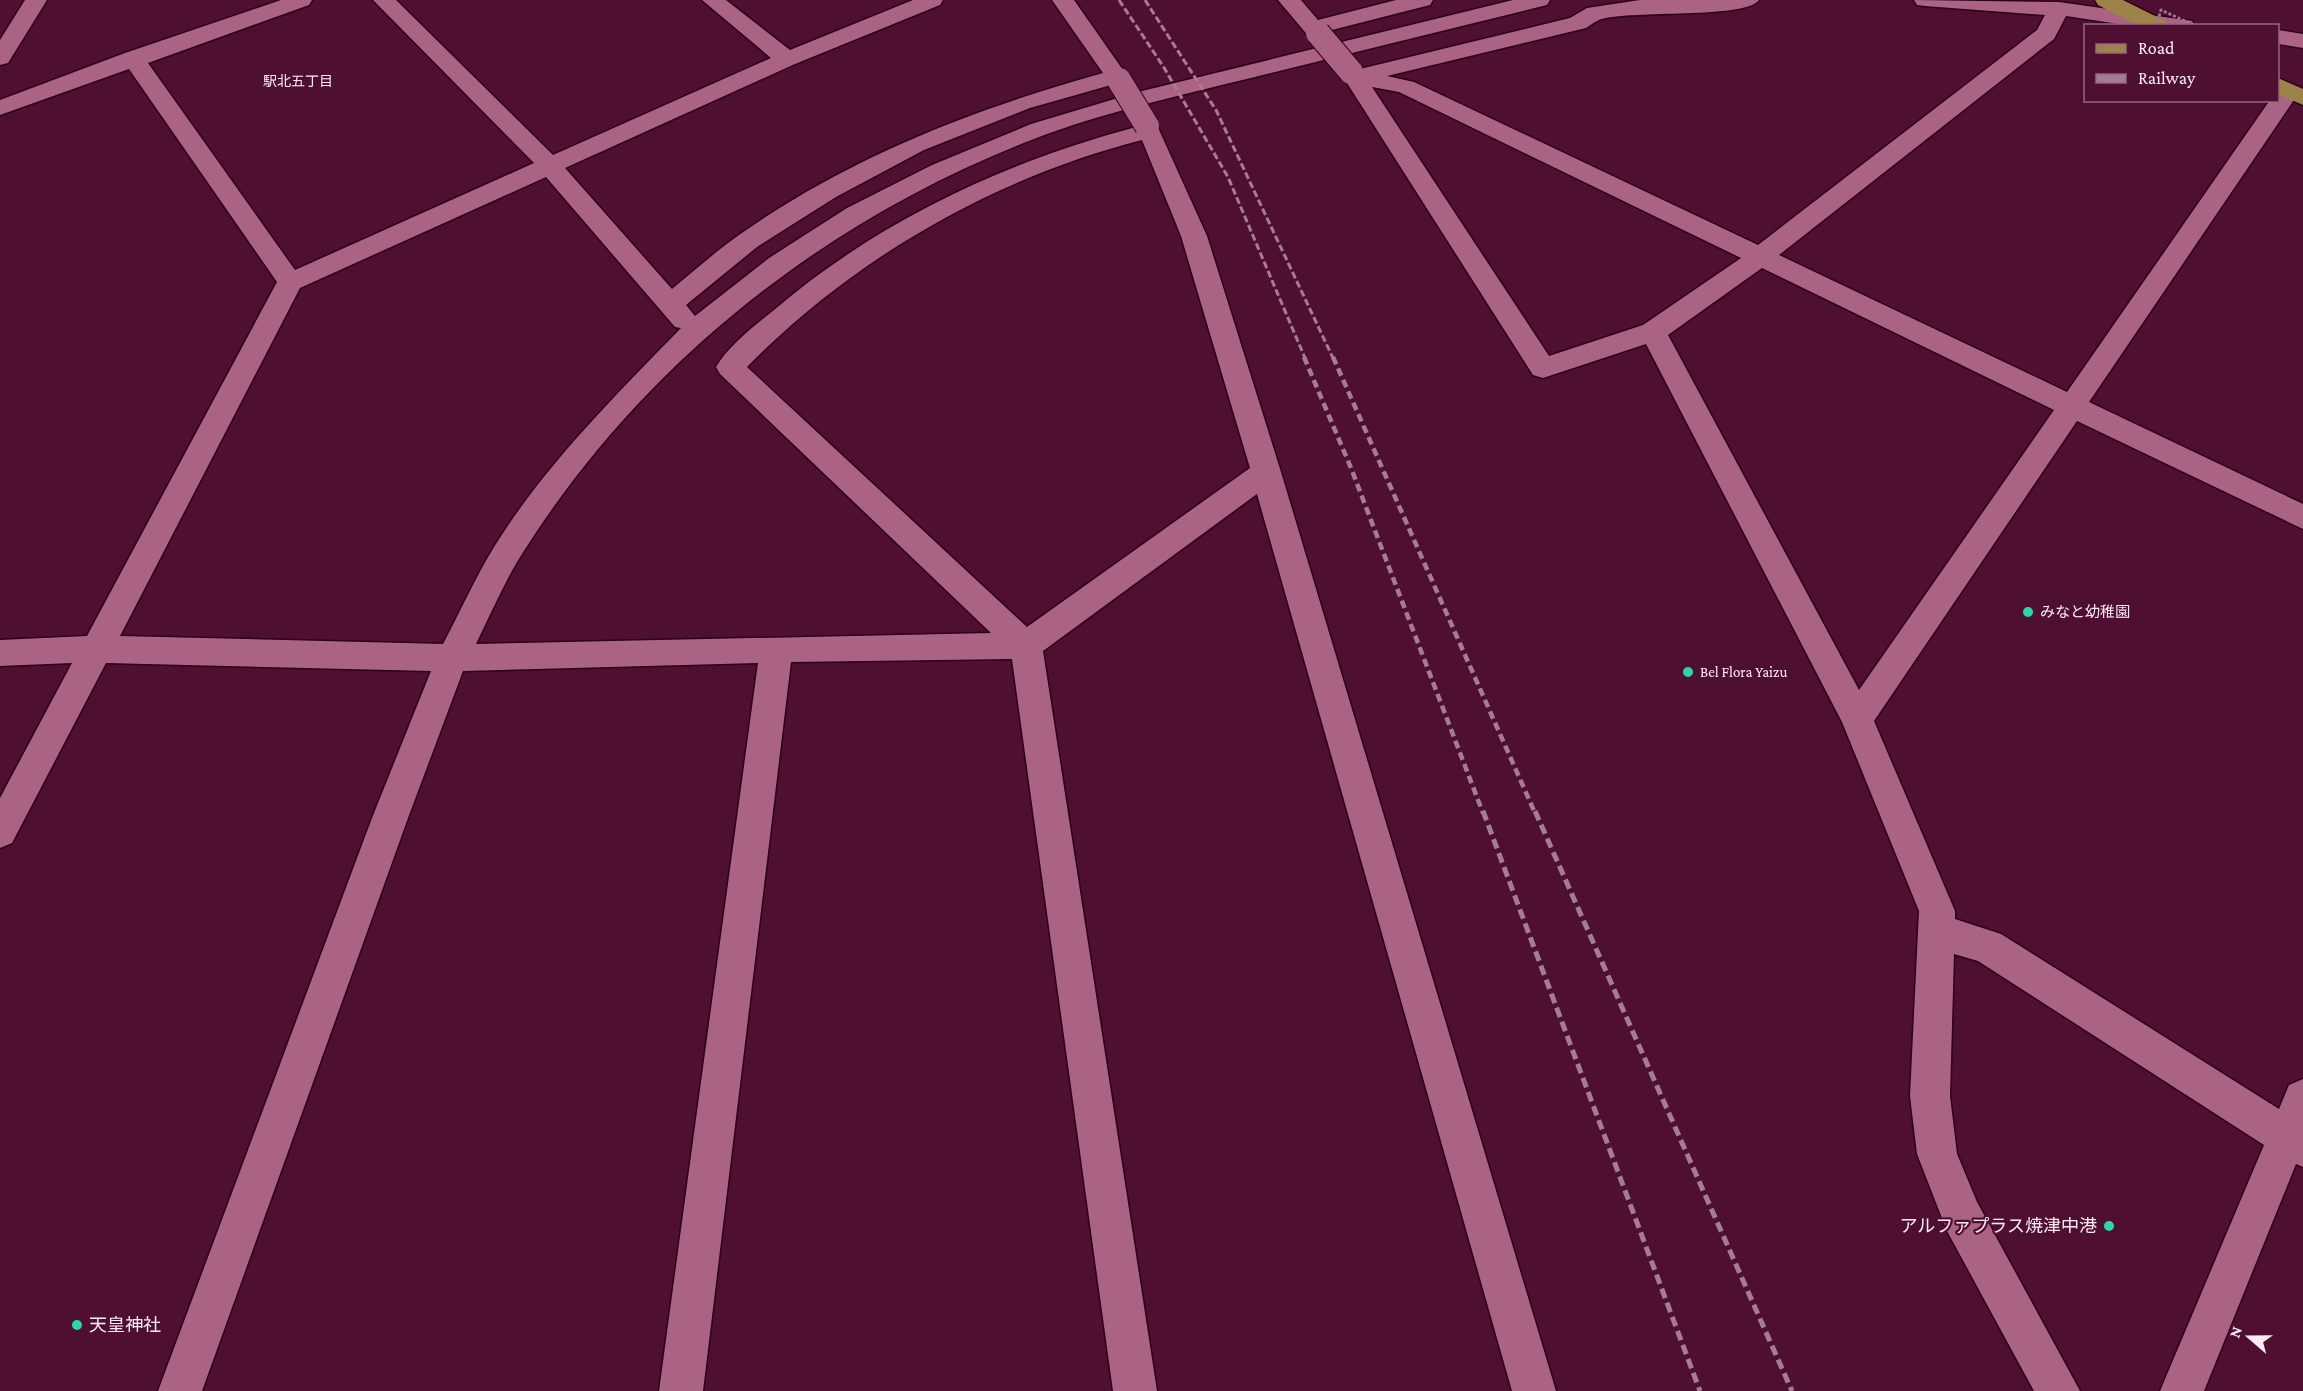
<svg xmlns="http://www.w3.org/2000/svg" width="2303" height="1391" font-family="'Crimson Pro','Noto Sans JP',serif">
<rect width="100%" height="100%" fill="#4e0f32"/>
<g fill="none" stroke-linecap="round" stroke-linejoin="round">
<defs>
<g id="minor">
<path d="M25,0H47L8,63L0,65V40Z"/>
<path d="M281,0H312L309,5L148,63L295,270L534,163L373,0H396L553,155L771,58L702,0H726L790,50L913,0H943L940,5L795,64L565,168L672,289C694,271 716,251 739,235C849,157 974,109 1103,73L1052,0H1074L1130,80L1127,85H1111L1030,108L924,150L836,197L757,247L686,305L695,316L769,258L847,208L932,165L1031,124L1138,92L1513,0H1550L1547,5C1449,29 1352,53 1255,77C1185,94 1114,110 1047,134C829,215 639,364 517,562C502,588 489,617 476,644L991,633L720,374L716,367C729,345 754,326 774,310C878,221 1005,162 1136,127L1139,121L1147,119L1155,121L1207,236L1281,472L1556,1391H1512L1257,494L1043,651L1157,1391H1113L1012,659L791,662L703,1391H659L758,663L463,671L408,818L202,1391H158L372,818L431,671L106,663L12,843L0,848V798L72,663L0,666V640L87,636L277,282L129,69L0,115V100L125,53ZM1142,140L1181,236L1250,468L1027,627L747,367C854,258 994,178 1142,140ZM546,177L675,327L681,328C614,397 545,465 494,547C475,578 460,612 443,644L120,636L300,288Z"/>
<path d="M1278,0H1301L1318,20L1396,0H1433L1430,5L1328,31L1326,38H1310Z"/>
<path d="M1640,0H1759C1746,19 1632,10 1602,19C1597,20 1591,25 1586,28L1387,76L1414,82L1758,245L2037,30L2045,15L1925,6L1917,5L1914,0L2059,2L2192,21L2195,26H2132L2066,16L2054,39L1779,255L2067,392L2270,100H2278L2280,86H2296L2300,91L2089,402L2303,504V529L2077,421L1874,721L1955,911V919L2001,934L2279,1109L2289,1085L2303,1079V1167L2296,1164L2204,1391H2160L2264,1145L1978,961L1954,954L1950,1096L1957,1154L1977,1202L2080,1391H2034L1947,1231L1917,1154L1910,1096L1919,911L1842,722L1646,344L1543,378L1533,375L1340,72L1343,67L1351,65L1360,69L1570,18L1587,8ZM1372,87L1399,92L1741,258L1643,325L1549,356ZM1762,268L2054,410L1859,690L1668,335Z"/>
<path d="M2278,30L2303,34V48L2278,44Z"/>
</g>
<g id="major">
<path d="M2095,0H2123L2165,21L2168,26H2139L2098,5Z"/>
<path d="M2278,78L2303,89V105L2278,94Z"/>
</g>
</defs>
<use href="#minor" stroke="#2c0019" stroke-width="3"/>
<use href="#major" stroke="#2c0019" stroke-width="3"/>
<use href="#minor" fill="#aa6385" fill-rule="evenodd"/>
<use href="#major" fill="#9d8347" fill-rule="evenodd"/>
<g stroke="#a57d92" stroke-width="3" stroke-dasharray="7 3" stroke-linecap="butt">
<path d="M1119,0L1163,66L1228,177L1305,358"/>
<path d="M1145,0L1216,110L1333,358"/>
</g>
<g stroke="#a57d92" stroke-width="4.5" stroke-dasharray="8 4.5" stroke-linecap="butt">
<path d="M1304,357L1351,468L1483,813"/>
<path d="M1333,357L1535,813"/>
</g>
<g stroke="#a57d92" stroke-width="5" stroke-dasharray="10 5" stroke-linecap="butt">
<path d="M1483,811L1700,1391"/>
<path d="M1535,811L1792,1391"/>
</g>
<defs>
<g id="minor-bridge">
<path d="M1318,33L1351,72"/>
<path d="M1119,80L1147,126"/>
</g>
</defs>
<use href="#minor-bridge" stroke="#2c0019" stroke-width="26" stroke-linecap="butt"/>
<path stroke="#9e748a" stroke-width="3" stroke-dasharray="3 2" stroke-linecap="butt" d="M2156,26L2161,10L2196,26"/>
<use href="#minor-bridge" stroke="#aa6385" stroke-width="24"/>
</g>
<g fill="#2dd5ab" stroke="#4e0f32" stroke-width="2">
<circle cx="2028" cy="612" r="6"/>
<circle cx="1688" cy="672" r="6"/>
<circle cx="2109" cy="1226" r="6"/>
<circle cx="77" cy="1325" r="6"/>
</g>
<g text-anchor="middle" stroke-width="4.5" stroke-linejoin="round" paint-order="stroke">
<g font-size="14" fill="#fcebf2" stroke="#4e0f32">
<text x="298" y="86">駅北五丁目</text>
</g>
<g font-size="15" fill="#fcebf2" stroke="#4e0f32" text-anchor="start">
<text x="2040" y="617">みなと幼稚園</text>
<text x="1700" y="677">Bel Flora Yaizu</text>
</g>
<g font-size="18" fill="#fcebf2" stroke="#4e0f32" text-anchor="end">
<text x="2097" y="1232">アルファプラス焼津中港</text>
<text x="89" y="1331" text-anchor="start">天皇神社</text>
</g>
</g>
<rect x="2084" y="24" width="195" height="78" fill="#4e0f32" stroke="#94677f" stroke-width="1.5"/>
<rect x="2096" y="44" width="30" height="9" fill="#9d8347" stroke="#94677f" stroke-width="1.5"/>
<text x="2138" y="54" font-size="18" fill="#fcebf2">Road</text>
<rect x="2096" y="74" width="30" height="9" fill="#a57d92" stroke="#94677f" stroke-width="1.5"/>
<text x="2138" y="84" font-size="18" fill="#fcebf2">Railway</text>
<g transform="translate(2249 1337) rotate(290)" stroke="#4e0f32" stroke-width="4.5" paint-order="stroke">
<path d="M0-4.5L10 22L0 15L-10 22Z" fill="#fcebf2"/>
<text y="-9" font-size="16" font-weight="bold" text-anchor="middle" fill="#fcebf2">N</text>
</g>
</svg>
